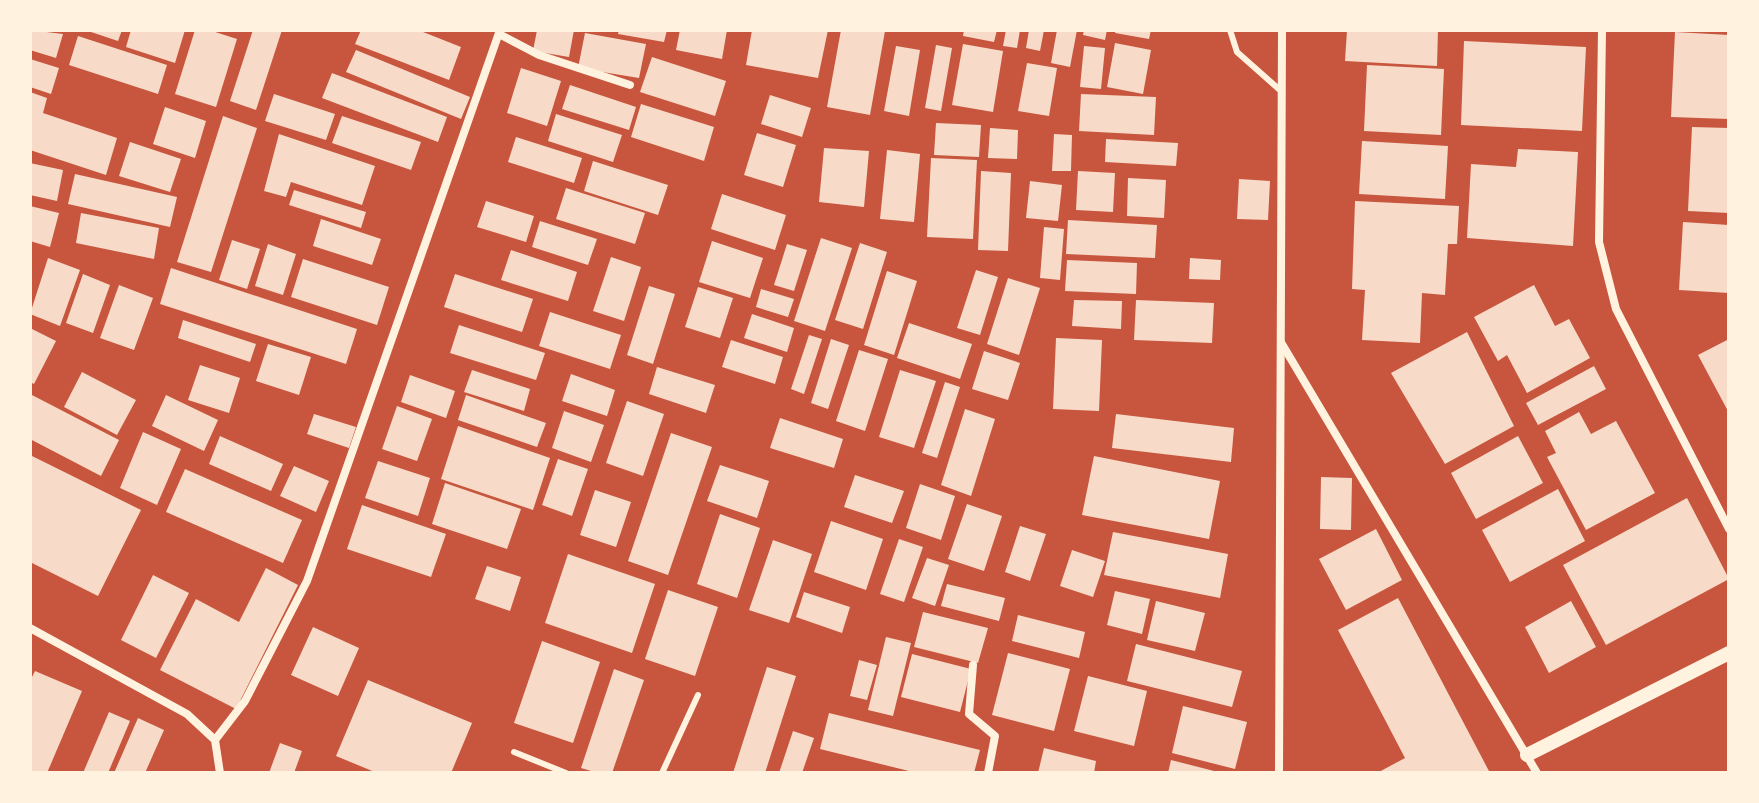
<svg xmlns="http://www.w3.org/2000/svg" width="1759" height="803" font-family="Raleway,sans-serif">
<rect width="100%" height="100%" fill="#c8553d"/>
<g fill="#f7dbc8">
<path d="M30,30L63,34L56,58L30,50Z"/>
<path d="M85,30H122L118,41Z"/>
<path d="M131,30H185L175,63L126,47Z"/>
<path d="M195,30H209L237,39L216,107L175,94Z"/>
<path d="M253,30H282L256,110L230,101Z"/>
<path d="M361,30H418L461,47L449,80L355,44Z"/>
<path d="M537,30H574L569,57L533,51Z"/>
<path d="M619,30H667L664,42L618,34Z"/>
<path d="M680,30H727L722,59L676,50Z"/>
<path d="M752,30H828L818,78L746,65Z"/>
<path d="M841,30L885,31L870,115L827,107Z"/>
<path d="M964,30H997L994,42L963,36Z"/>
<path d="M1006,30H1020L1017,48L1003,46Z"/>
<path d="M1029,30H1044L1040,51L1026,48Z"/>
<path d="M1057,30H1077L1070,67L1051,63Z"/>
<path d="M1084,30H1107L1105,40L1083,35Z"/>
<path d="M1116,30H1151L1149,39L1115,33Z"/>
<path d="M1347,30H1438L1437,66L1345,61Z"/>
<path d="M1675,32L1729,35V119L1671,117Z"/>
<path d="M585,33L646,44L639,78L578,68Z"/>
<path d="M78,36L167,65L158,94L69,65Z"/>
<path d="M1464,41L1586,47L1582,131L1461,125Z"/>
<path d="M1115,43L1151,50L1143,94L1107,87Z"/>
<path d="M963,44L1003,51L993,112L952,105Z"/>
<path d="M936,45L952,48L941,111L925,108Z"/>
<path d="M896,46L920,50L909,116L884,111Z"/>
<path d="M1084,46L1105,48L1101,89L1080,87Z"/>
<path d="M356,50L470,97L461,119L346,72Z"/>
<path d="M652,57L726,81L715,116L640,92Z"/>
<path d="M30,59L59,68L51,94L30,87Z"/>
<path d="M1027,63L1057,68L1049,116L1018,111Z"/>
<path d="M1367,65L1444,69L1441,135L1364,131Z"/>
<path d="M521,68L561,81L547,126L507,113Z"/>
<path d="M332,73L447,117L438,142L322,98Z"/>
<path d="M570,85L636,107L629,130L562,109Z"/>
<path d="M30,92L47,98L43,113L117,138L106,175L30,150Z"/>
<path d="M274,94L335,114L326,140L265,121Z"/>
<path d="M1081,94L1156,97L1154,135L1079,131Z"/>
<path d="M770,95L811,108L802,137L761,124Z"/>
<path d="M641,104L714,127L704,161L631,137Z"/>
<path d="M165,107L206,121L195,158L153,144Z"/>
<path d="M556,114L622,135L613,162L548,141Z"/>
<path d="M223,116L257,128L211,272L177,262Z"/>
<path d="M342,116L421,142L411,170L332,143Z"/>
<path d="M936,123L981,125L979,157L934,155Z"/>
<path d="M1692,127L1729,128V213L1688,211Z"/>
<path d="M990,128L1018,130L1017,159L988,158Z"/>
<path d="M757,133L796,145L783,187L744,175Z"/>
<path d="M279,134L375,166L362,205L291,182L286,197L264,191Z"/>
<path d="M1054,134L1072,135L1071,171H1052Z"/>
<path d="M516,137L582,158L574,183L508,162Z"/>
<path d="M1106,139L1178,143L1176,166L1105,162Z"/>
<path d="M1362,141L1448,146L1445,199L1359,194Z"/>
<path d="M130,142L181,159L170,192L119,176Z"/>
<path d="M824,148L869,151L864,207L819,202Z"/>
<path d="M1518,149L1578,152L1573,246L1467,238L1471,164L1516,167Z"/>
<path d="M887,150L920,154L914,222L880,219Z"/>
<path d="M931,158L977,160L973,239L927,237Z"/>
<path d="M593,161L668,185L658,215L584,191Z"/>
<path d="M30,163L63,170L57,201L30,195Z"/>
<path d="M981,171L1011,173L1008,251L978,250Z"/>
<path d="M1078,171L1115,173L1113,212L1076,210Z"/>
<path d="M75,174L177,197L170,227L68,204Z"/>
<path d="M1128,178L1166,180L1164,218L1127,216Z"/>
<path d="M1239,179L1270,181L1268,220L1237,219Z"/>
<path d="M1030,181L1062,185L1058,221L1026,218Z"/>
<path d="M566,188L645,213L635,244L556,219Z"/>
<path d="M294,190L366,212L361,228L289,205Z"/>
<path d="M722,194L786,215L775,250L711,229Z"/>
<path d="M486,201L534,216L526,242L477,227Z"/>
<path d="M1355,201L1459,206L1457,244H1448L1445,295L1422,293L1420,343L1362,340L1365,290L1352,289Z"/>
<path d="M30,206L59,213L50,247L30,241Z"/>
<path d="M81,213L159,228L154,259L76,243Z"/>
<path d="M321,219L381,239L372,265L313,246Z"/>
<path d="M1068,220L1157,225L1155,258L1066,254Z"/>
<path d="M540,221L597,239L588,265L532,247Z"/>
<path d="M1683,222L1729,225V293L1679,290Z"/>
<path d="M1044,227L1064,229L1060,280L1040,278Z"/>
<path d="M821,238L852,248L825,331L794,321Z"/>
<path d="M232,240L260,249L247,289L219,280Z"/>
<path d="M712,241L763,258L750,298L699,282Z"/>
<path d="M860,243L887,252L863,329L835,320Z"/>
<path d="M268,244L296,254L283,295L255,286Z"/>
<path d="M787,244L807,250L794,291L774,285Z"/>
<path d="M511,250L577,272L568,301L501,280Z"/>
<path d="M611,257L641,267L624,321L593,311Z"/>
<path d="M48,258L80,270L60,326L30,314Z"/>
<path d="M1190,258L1221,260L1220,280L1189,279Z"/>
<path d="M303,259L389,287L377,325L291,297Z"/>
<path d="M1067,260L1137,263L1136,294L1065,291Z"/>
<path d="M171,268L357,329L346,364L160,304Z"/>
<path d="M976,270L998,277L980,335L957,328Z"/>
<path d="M887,271L917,281L894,355L864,345Z"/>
<path d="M83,274L110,285L93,333L66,323Z"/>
<path d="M455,274L533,299L522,332L444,307Z"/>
<path d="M1008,278L1040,288L1019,355L987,344Z"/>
<path d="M119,285L153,298L134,350L100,338Z"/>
<path d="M1534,285L1555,326L1569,319L1590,358L1527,393L1507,355L1498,361L1474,317Z"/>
<path d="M649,286L675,294L653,364L627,355Z"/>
<path d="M698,287L733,298L720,338L685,327Z"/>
<path d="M761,289L794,299L788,317L756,307Z"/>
<path d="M1074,300L1122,301L1121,329L1072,326Z"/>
<path d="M1136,300L1214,303L1212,343L1134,340Z"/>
<path d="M550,312L621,335L610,369L539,346Z"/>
<path d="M752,314L794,328L787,352L744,338Z"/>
<path d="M183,320L256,344L250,362L178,338Z"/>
<path d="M909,323L972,344L960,379L897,358Z"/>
<path d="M459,325L545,353L536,380L450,353Z"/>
<path d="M32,329L56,341L34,384L30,382Z"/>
<path d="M1467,332L1514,426L1445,464L1391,373Z"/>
<path d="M809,335L822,339L804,394L791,389Z"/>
<path d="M1056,338L1102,340L1099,411L1053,409Z"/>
<path d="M831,339L849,345L828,409L811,403Z"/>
<path d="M1729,339V413L1698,355Z"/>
<path d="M731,340L783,357L775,384L722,367Z"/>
<path d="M268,344L311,357L299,395L256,381Z"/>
<path d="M859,350L888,359L865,431L836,421Z"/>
<path d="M984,351L1020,363L1008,400L972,389Z"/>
<path d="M200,365L240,378L229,413L188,400Z"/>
<path d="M1594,366L1606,389L1538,425L1526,403Z"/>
<path d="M657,367L715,385L706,413L649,394Z"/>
<path d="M472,370L530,389L524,411L464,392Z"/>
<path d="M900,370L936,381L914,448L879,437Z"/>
<path d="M82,372L136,400L117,435L64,407Z"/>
<path d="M571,374L615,390L607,416L562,401Z"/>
<path d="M410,375L455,391L446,418L401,402Z"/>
<path d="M945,382L960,387L937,458L922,453Z"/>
<path d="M30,394L119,440L101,476L30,439Z"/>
<path d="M166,395L218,420L204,451L152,426Z"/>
<path d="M466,395L546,423L537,447L458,420Z"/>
<path d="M627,401L664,414L643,476L606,463Z"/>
<path d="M397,406L432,419L417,461L382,449Z"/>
<path d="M965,409L995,419L971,496L941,485Z"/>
<path d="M564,411L604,425L591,462L552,448Z"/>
<path d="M1579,412L1591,434L1616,421L1655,493L1586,530L1547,457L1556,453L1545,431Z"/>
<path d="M314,414L356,427L349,448L307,434Z"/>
<path d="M1116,414L1234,428L1231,462L1112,448Z"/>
<path d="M780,418L843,439L834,468L770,448Z"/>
<path d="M458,426L550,458L533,510L441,479Z"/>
<path d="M143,432L181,449L157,505L120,488Z"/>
<path d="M671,433L712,447L668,575L628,561Z"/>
<path d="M220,436L283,464L271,491L209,464Z"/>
<path d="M1518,436L1543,483L1476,519L1451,473Z"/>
<path d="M30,455L141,510L98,596L30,562Z"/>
<path d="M1094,456L1220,481L1209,539L1082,515Z"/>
<path d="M558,459L588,469L572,516L542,505Z"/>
<path d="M378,461L430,478L418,516L365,498Z"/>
<path d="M720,465L769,481L757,518L707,501Z"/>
<path d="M294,466L329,481L316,512L280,496Z"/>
<path d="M185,469L302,520L283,563L166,512Z"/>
<path d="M855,475L904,491L892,523L844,507Z"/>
<path d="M1321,477L1352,478L1351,530L1320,529Z"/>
<path d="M445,483L521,509L507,549L432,524Z"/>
<path d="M920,484L955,496L941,540L906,528Z"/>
<path d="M1558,489L1585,541L1510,582L1482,530Z"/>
<path d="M595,490L631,502L616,547L580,535Z"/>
<path d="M1687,498L1729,579L1606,645L1563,565Z"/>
<path d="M967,504L1002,516L984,571L948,559Z"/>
<path d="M362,505L446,534L431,577L347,549Z"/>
<path d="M720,514L760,528L737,598L697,584Z"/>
<path d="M831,521L883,539L866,590L814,572Z"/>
<path d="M1020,526L1046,534L1030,581L1005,572Z"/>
<path d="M1376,529L1402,580L1346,610L1319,559Z"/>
<path d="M1113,532L1228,554L1220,598L1104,575Z"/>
<path d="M899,539L923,547L904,602L880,594Z"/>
<path d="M773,540L812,554L789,623L749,610Z"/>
<path d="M1072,550L1105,561L1093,597L1060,586Z"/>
<path d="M568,554L655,584L632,653L545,623Z"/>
<path d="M927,558L949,565L935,606L912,598Z"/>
<path d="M487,566L521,577L510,611L475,599Z"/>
<path d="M266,568L298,585L236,709L160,670L196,599L239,622Z"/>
<path d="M153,575L189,593L156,658L121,640Z"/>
<path d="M947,584L1005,598L999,621L941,606Z"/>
<path d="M668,590L718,607L695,676L645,659Z"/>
<path d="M1115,591L1150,599L1142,634L1107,625Z"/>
<path d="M804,592L850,607L842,633L796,617Z"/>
<path d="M1398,598L1490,773H1377L1405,758L1338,630Z"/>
<path d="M1156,601L1205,613L1195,651L1147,640Z"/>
<path d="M1571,601L1596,647L1549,673L1525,627Z"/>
<path d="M923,612L988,628L978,663L914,647Z"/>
<path d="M1018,615L1085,632L1079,658L1012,641Z"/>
<path d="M313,627L359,648L338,696L291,675Z"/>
<path d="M886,637L911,643L893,716L868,710Z"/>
<path d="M542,641L600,662L573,743L514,723Z"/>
<path d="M1136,644L1242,671L1232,707L1127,681Z"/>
<path d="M1008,653L1070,669L1054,731L992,715Z"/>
<path d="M912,654L971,669L960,712L901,697Z"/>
<path d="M859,660L877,665L867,700L850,696Z"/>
<path d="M767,667L796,676L765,773H733Z"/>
<path d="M614,669L644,680L612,773H598L581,768Z"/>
<path d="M35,671L82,691L47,773H30V681Z"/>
<path d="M1088,676L1147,691L1134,746L1074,731Z"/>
<path d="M368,680L472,723L451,773H377L336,756Z"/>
<path d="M1183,706L1247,722L1235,769L1172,753Z"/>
<path d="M109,712L130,721L108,773H83Z"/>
<path d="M829,713L980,750L974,773H917L820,749Z"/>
<path d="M138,718L164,730L145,773H114Z"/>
<path d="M793,731L814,738L802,773H779Z"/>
<path d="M280,743L302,751L294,773H269Z"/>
<path d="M1044,748L1096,761L1094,773H1038Z"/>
<path d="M1171,760L1218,772V773H1168Z"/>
</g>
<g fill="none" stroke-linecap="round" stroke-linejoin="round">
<g stroke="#fff3e0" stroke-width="6">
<path d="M1230,30L1237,52L1281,91"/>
<path d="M514,752L566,773"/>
<path d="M662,773L698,695"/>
</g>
<g stroke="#fff3e0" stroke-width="8">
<path d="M1602,30L1599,242L1616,309L1729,529"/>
<path d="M499,34L539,55L630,85"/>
<path d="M1282,344L1537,773"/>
<path d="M30,628L187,714L215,740L220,773"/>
<path d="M973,665L969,714L995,736L988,773"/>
<path d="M215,740L245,701L307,581L500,30"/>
<path d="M1279,773L1282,30"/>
</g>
<path stroke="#fff3e0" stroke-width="14" d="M1527,755L1729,653"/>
</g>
<rect width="1759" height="803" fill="none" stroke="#fff3e0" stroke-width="64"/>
</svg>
